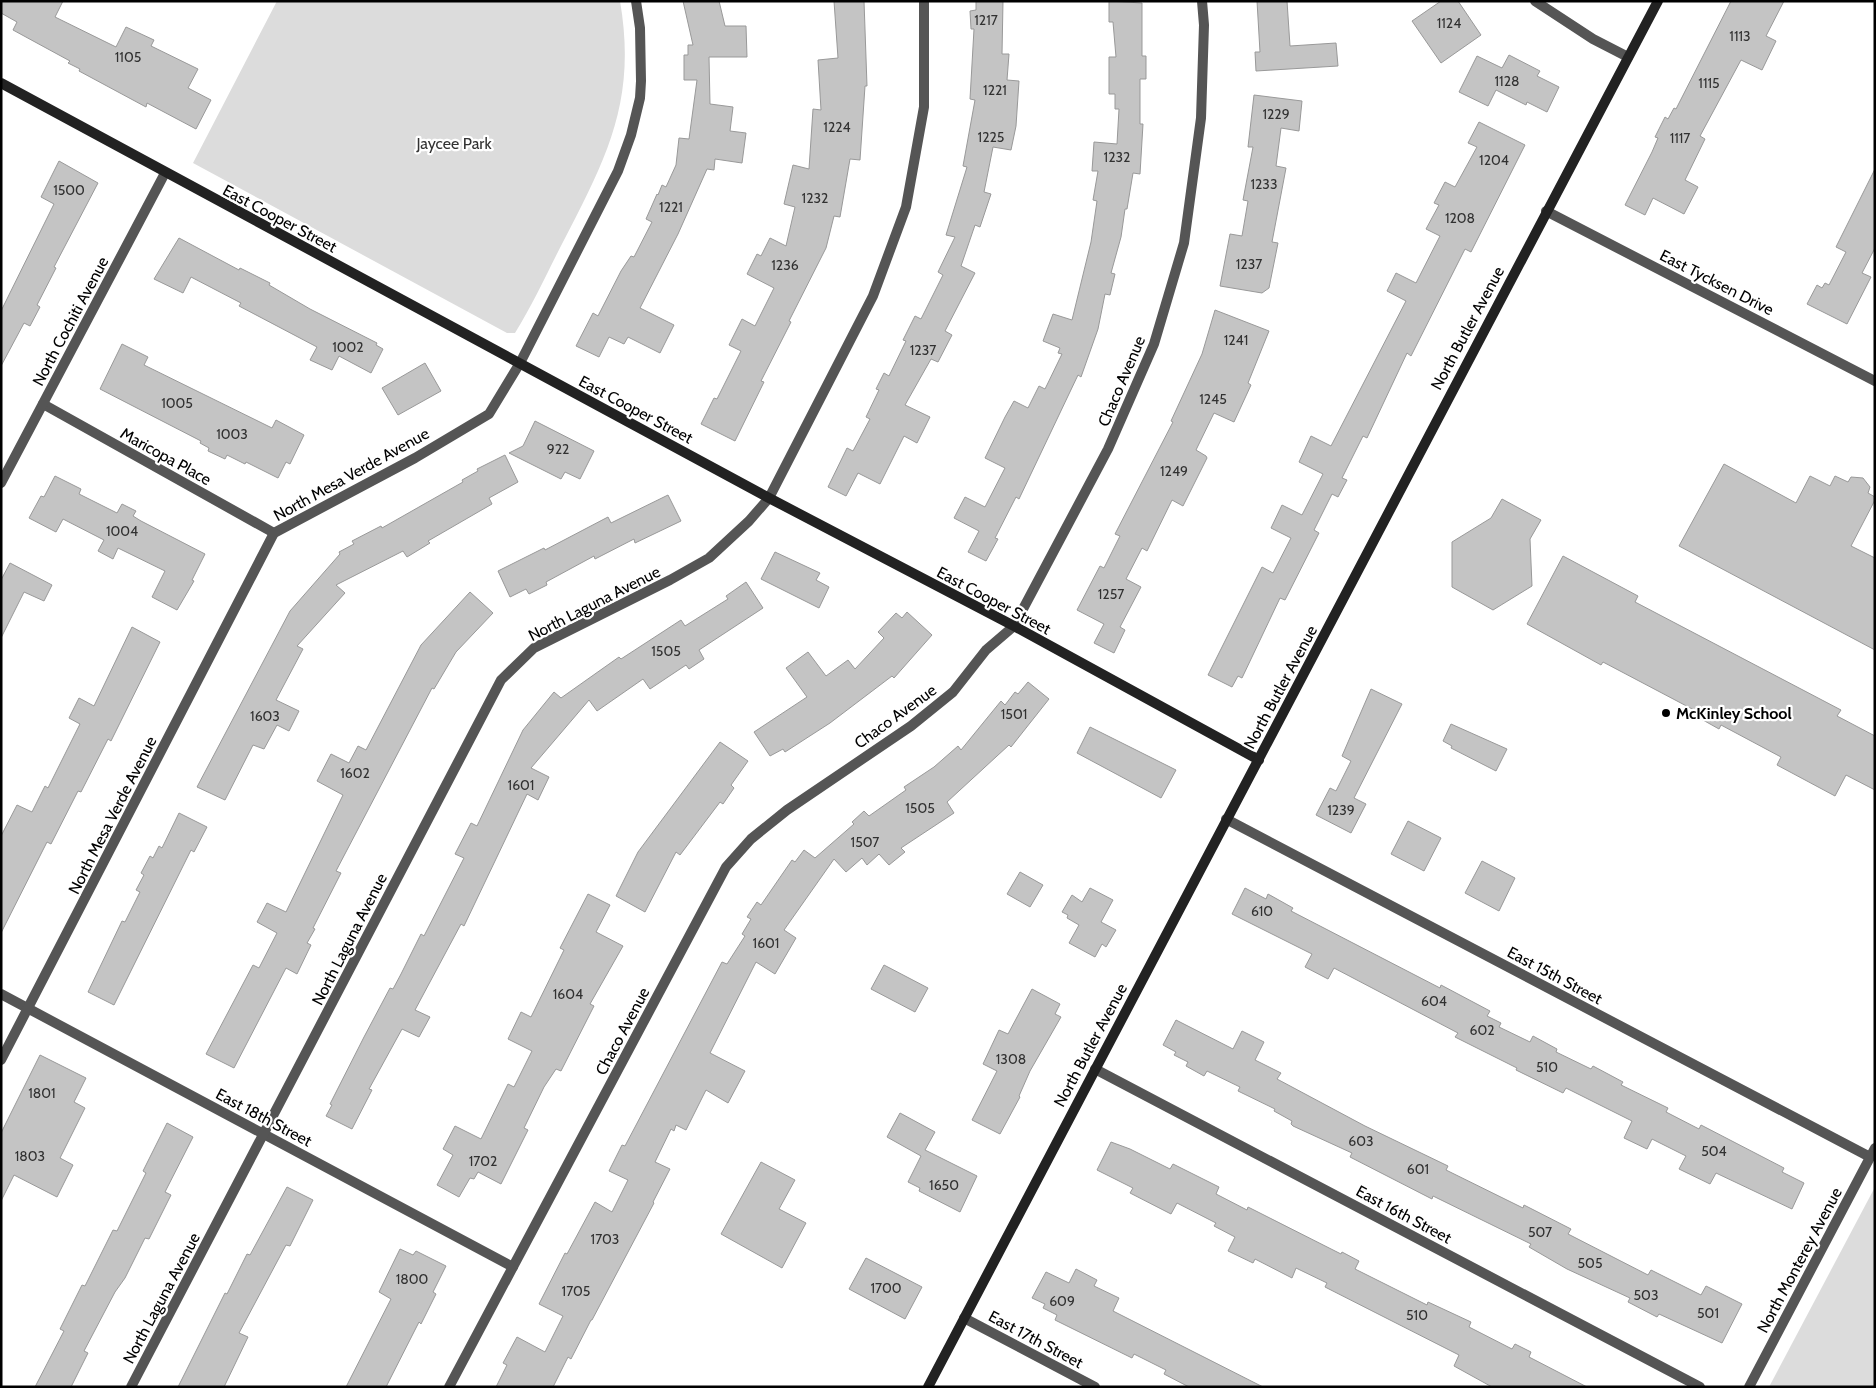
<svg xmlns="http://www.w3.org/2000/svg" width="1876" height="1388" font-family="Cabin,sans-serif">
<rect width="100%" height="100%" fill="#fff"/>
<g fill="#dcdcdc">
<path d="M277,1H620C637,100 607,157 563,242C547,273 533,304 515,333H507L193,163Z"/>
<path d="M1875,1187V1387H1769Z"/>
</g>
<g fill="#c4c4c4" stroke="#999">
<path d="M1,1H63L55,17L116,47L126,27L154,40L151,46L198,69L188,88L211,100L196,129L147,103L146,107L79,71L80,69L68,63L70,61L13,30L17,22L1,13Z"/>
<path d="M683,1H719L725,26H746L747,57H709L710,104L733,107L730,131L746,133L742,163L715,159L714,170L707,169L678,234L640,308L674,325L660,353L628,337L624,344L609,337L599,357L576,346L593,313L598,316L621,271L631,256L634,257L652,222L646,219L657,194L658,195L662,185L666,187L676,165L679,138L689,139L697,80H684V55H688V45H693Z"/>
<path d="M834,1H864L867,86H865L860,160L850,159L840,217L834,216L826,248L789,321L791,322L761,381L764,382L735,441L701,424L714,398L717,399L741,351L729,345L742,319L755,326L774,288L747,274L757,254L761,256L770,238L786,246L795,207L784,204L793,165L809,169L813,109L821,110L818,60L838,58Z"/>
<path d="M976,1H1003L1002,54H1009L1007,80L1019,81L1016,126L1011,150L993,147L984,192L991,194L980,227L975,225L961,266L975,273L945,331L952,335L938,362L931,359L905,405L930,417L917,443L904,436L880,484L858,473L846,496L828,487L847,448L853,451L870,419L866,417L879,390L876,389L884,373L889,376L906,341L903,340L915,316L921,319L943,275L938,272L955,237L946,235L967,167L963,166L975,100L970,99L974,29H971L970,11L976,10Z"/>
<path d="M1109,1L1142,3V56H1146V79H1140V124H1143L1140,174L1133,173L1127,209H1125L1121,237L1111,273L1115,274L1110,295L1105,294L1098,329L1081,377L1078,375L1019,499L1016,497L995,538L998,539L986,561L968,552L979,531L954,518L965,497L985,507L1005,468L985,458L1005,417L1014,401L1028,408L1039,386L1045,389L1062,354L1058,353L1060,348L1043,341L1053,314L1072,320L1091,242L1097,201L1093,200L1098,171H1092L1094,142L1117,144L1119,109H1115V94H1109V57H1116L1113,22H1109Z"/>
<path d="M1257,1H1287L1290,46L1336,43L1338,66L1256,71L1255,52H1260Z"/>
<path d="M1441,1H1458L1481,35L1441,63L1412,21Z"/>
<path d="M1731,1H1784L1766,36L1776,41L1762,70L1741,60L1700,136L1705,139L1685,180L1698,187L1684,214L1653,198L1645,215L1625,205L1652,152L1658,138L1655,137L1665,117L1668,119L1674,108L1676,109Z"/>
<path d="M1509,55L1540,71L1537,76L1559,87L1547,112L1527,102L1526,105L1496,90L1488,106L1459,92L1477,56L1502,68Z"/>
<path d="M1254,95L1302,101L1299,131L1281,128L1276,166L1286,168L1272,242L1278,243L1269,288L1262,293L1220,286L1230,234L1242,236L1248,201L1243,200L1253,147H1248Z"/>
<path d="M1479,122L1525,145L1471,252L1465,249L1411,356L1407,353L1367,438L1363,436L1342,478L1347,480L1338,497L1332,494L1314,530L1319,533L1285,600L1280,598L1242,678L1238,676L1232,687L1208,675L1262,567L1273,573L1291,538L1271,528L1282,505L1302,515L1323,474L1299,462L1311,436L1331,446L1406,301L1387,291L1396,273L1416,283L1440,236L1426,229L1439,205L1434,203L1445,182L1455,187L1477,147L1468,143Z"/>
<path d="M59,161L98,183L54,267L56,268L37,305L40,307L30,326L24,323L1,366V311L54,204L41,197Z"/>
<path d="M1875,169V248L1862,273L1871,277L1847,324L1807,304L1817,285L1822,288L1825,283L1829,285L1846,252L1836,247Z"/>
<path d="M179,238L239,270L240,268L270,283L269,285L310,309L377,343L376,345L383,349L371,373L339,356L332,370L310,360L317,347L239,306L241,303L191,277L183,293L154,279Z"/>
<path d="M1215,310L1269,331L1248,383L1251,385L1234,422L1214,413L1196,450L1206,456L1207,458L1183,506L1172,500L1147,551L1142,548L1126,579L1141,587L1120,627L1125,630L1114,653L1094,643L1104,624L1077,610L1100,566L1104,568L1120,536L1115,534L1173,422L1171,421L1202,354Z"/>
<path d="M122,344L148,357L144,365L272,428L276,420L304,435L290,464L286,462L278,478L246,462L245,464L227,455L225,459L208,451L209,448L200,443L201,441L100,389Z"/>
<path d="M425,363L441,391L398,415L382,388Z"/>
<path d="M535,421L594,451L580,479L565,472L561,479L509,453L523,446Z"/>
<path d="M505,455L518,482L489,498L492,504L428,541L430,543L407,557L403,551L336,585L345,593L297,646L303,649L276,700L299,711L289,731L277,725L264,749L253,745L225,800L197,787L290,611L340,554L339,552L354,544L352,541L381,526L382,528L463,482L462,480L478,471L477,469Z"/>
<path d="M1724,464L1796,503L1810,476L1830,486L1835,476L1848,482L1851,477L1863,478L1870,487L1868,493L1875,497V500L1851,546L1875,558V650L1679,546Z"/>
<path d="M55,476L81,489L79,494L117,513L122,504L136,511L133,516L141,521L205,554L192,580L194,581L177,610L152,597L165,571L118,548L113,559L98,551L104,540L63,519L56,532L29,518L41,496L44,497Z"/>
<path d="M668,495L681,521L635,543L634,539L595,559L594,556L546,582L547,585L529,594L526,589L510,597L498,571L544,548L545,550L608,517L611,523Z"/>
<path d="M1502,499L1541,520L1530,539L1532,586L1493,610L1452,587V542L1491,518Z"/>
<path d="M775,552L820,573L816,580L829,587L819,608L761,579Z"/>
<path d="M1563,556L1638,596L1635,602L1841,710L1837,716L1875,736V790L1846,775L1835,796L1777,765L1781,757L1721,725L1719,729L1694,715L1696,711L1603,662L1601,665L1527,624Z"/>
<path d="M10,563L52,585L44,601L24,592L1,638V580Z"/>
<path d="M746,582L763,608L699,650L704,659L689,669L686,665L650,689L643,679L597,711L589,700L531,768L549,777L538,800L527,794L464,926L461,924L415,1010L430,1017L419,1037L402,1029L369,1089L372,1090L352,1129L326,1116L332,1105L330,1104L364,1037L390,988L393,989L401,974L421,934L424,936L464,858L455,854L471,823L477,826L523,730L554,692L561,698L619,657L621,659L681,620L685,626L728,599L726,596Z"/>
<path d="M470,592L493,613L456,652L434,689L432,688L336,871L341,873L313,928L315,929L307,943L311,945L297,974L286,968L234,1068L206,1054L253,965L259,968L277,933L257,922L267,903L286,912L343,795L317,781L331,754L349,763L358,746L366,750L421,645Z"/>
<path d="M907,612L932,635L894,678L892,676L830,723L785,752L783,749L770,756L754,732L807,697L786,668L808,652L826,676L848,660L855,669L884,638L878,632L896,613L902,618Z"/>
<path d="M132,627L160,642L111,741L108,739L81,792L78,791L51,844L47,842L1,933V836L17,805L32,812L45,786L48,788L80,724L69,718L79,698L94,706Z"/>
<path d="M1028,682L1049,699L1011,747L1009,745L947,802L954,813L901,848L905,852L889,865L879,854L867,865L862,858L846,872L834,859L784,930L796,938L775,974L756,962L710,1053L745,1071L728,1103L706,1090L686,1130L676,1125L674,1131L671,1129L655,1162L670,1169L653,1202L654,1203L592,1320H591L571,1359L568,1357L553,1387H496L507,1365L503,1363L517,1337L545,1352L563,1316L539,1304L565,1253L567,1254L595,1202L612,1212L628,1180L609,1171L622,1145L625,1146L722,962L727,964L745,936L742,934L751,919L747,917L757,902L761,905L792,860L795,862L804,850L815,858L854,824L852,822L864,811L869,816L906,790L904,787L934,767L958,746L961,750L1001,701L1005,705L1015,692L1018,694Z"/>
<path d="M1371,689L1402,704L1354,798L1366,804L1351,833L1316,815L1330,788L1336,791L1351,761L1342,756Z"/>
<path d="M1451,724L1507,749L1496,771L1451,748L1452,746L1443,741Z"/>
<path d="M1090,727L1176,770L1161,798L1077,753Z"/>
<path d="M720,742L748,761L731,785L734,788L723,804L720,802L680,855L676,852L645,912L616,896L638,852Z"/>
<path d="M179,813L207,827L194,852L191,850L114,1005L88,992L122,921L125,922L140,892L136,890L144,875L141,873L150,856L153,858L159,846L162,848Z"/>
<path d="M1408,821L1441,838L1424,871L1391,854Z"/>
<path d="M1482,861L1515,878L1499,911L1465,893Z"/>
<path d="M1020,872L1043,885L1030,907L1007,894Z"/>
<path d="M1090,888L1113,900L1101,922L1116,930L1106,947L1102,944L1095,957L1069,943L1079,925L1067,918L1068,915L1062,912L1072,895L1082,902Z"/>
<path d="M1245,888L1266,899L1268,894L1293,908L1291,911L1440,988L1441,985L1490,1011L1487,1016L1501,1023L1499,1027L1530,1042L1533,1036L1557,1049L1556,1052L1591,1069L1593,1066L1623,1082L1621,1085L1668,1108L1666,1112L1699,1129L1701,1125L1784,1168L1782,1172L1804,1183L1792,1209L1716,1173L1710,1184L1679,1169L1686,1156L1652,1139L1647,1149L1624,1138L1632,1121L1566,1088L1563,1093L1516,1070L1517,1068L1455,1037L1458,1033L1334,968L1328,979L1305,967L1312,954L1232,914Z"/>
<path d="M588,894L610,905L596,932L623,946L590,1004L594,1006L561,1071L556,1069L544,1087L524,1128L528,1130L501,1184L478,1172L474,1179L470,1178L459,1197L437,1185L453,1155L443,1149L455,1126L481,1139L508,1084L514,1087L532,1051L508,1039L521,1012L531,1017L564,950L560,948Z"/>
<path d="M884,965L928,988L915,1012L871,989Z"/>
<path d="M1032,989L1060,1004L1055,1014L1061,1017L1030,1071L1019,1096L1020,1097L1000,1134L972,1120L997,1071L983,1064L999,1030L1008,1034Z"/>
<path d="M1176,1020L1233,1049L1242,1031L1264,1042L1255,1060L1281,1073L1277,1079L1365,1126L1448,1166L1446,1170L1523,1208L1524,1205L1571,1229L1568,1234L1648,1275L1651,1270L1701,1295L1706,1286L1742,1304L1722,1343L1659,1314L1657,1317L1628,1302L1630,1298L1567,1269L1529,1247L1531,1244L1433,1196L1432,1199L1350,1157L1352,1153L1293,1126L1291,1124L1292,1121L1274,1111L1275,1109L1238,1091L1240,1087L1207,1071L1204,1076L1186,1066L1188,1062L1174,1055L1176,1052L1163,1045Z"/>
<path d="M40,1055L86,1078L74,1102L85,1108L60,1158L73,1165L57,1197L14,1175L1,1201V1133Z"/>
<path d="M900,1113L935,1132L925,1150L977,1176L960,1212L919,1191L920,1188L908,1182L921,1156L887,1137Z"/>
<path d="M167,1123L193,1137L165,1192L171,1195L149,1239L145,1238L125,1278L115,1292L84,1351L88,1353L71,1387H35L64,1331L60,1329L82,1285L85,1286L113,1230L117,1231L146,1173L143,1171Z"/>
<path d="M1111,1142L1130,1149L1170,1169L1173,1164L1219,1187L1216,1194L1247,1210L1248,1207L1341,1254L1342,1252L1359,1261L1355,1269L1427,1305L1428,1302L1471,1322L1469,1327L1512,1349L1515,1344L1531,1352L1529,1357L1587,1387H1492L1454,1366L1459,1355L1325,1287L1327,1283L1296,1268L1292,1278L1255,1259L1253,1263L1228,1251L1235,1237L1214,1226L1216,1223L1177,1203L1171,1214L1130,1193L1133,1188L1097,1170Z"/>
<path d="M761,1162L795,1180L779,1209L806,1223L782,1268L721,1234Z"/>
<path d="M287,1187L313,1200L290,1246L286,1245L239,1333L248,1337L224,1387H178L225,1293L227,1294L247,1254L250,1255Z"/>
<path d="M400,1249L413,1255L416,1251L446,1266L433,1292L436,1294L421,1324L419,1322L386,1387H346L391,1299L379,1292Z"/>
<path d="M866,1258L922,1287L905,1319L849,1289Z"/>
<path d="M1076,1269L1097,1280L1094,1286L1119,1298L1113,1311L1263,1387H1189L1164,1374L1166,1370L1134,1354L1132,1358L1055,1320L1057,1315L1043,1308L1045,1304L1032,1298L1046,1272L1069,1283Z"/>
</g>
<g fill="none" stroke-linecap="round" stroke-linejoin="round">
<g stroke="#555" stroke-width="10">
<path d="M1535,1L1593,39L1628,57"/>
<path d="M1546,211L1875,381"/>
<path d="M43,404L274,533"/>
<path d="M1,483L165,173"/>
<path d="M1226,819L1870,1157"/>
<path d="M1,994L513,1267"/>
<path d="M1,1060L274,533L415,458L489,414L520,363L618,171L631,135L640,98L641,81L640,28L636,1"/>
<path d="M1095,1069L1700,1387"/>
<path d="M964,1318L1095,1387"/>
<path d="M131,1387L501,680L534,648L670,580L709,558L749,521L769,498L873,296L906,207L924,107V1"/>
<path d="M449,1387L726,867L751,839L787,810L911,726L953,692L986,650L1014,626L1108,449L1154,344L1184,243L1201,118L1204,25L1202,1"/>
<path d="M1749,1387L1875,1148"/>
</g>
<g stroke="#222" stroke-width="10">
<path d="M1,83L769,498L1014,626L1259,760"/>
<path d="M928,1387L1658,1"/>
</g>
</g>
<circle fill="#000" stroke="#fff" stroke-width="2" cx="1666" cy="713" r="5"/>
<g text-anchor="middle" stroke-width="4.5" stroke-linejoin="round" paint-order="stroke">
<g font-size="14" fill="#313131">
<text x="986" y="25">1217</text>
<text x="1449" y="28">1124</text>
<text x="1740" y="41">1113</text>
<text x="128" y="62">1105</text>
<text x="1507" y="86">1128</text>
<text x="1709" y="88">1115</text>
<text x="995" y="95">1221</text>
<text x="1276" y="119">1229</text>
<text x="837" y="132">1224</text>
<text x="991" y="142">1225</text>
<text x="1680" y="143">1117</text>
<text x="1117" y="162">1232</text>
<text x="1494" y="165">1204</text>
<text x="1264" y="189">1233</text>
<text x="69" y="195">1500</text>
<text x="815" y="203">1232</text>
<text x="671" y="212">1221</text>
<text x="1460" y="223">1208</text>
<text x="1249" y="269">1237</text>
<text x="785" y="270">1236</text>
<text x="1236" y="345">1241</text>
<text x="348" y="352">1002</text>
<text x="923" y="355">1237</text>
<text x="1213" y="404">1245</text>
<text x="177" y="408">1005</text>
<text x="232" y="439">1003</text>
<text x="558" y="454">922</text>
<text x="1174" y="476">1249</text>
<text x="122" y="536">1004</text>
<text x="1111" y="599">1257</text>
<text x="666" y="656">1505</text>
<text x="1014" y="719">1501</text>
<text x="265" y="721">1603</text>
<text x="355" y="778">1602</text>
<text x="521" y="790">1601</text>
<text x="920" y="813">1505</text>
<text x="1341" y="815">1239</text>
<text x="865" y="847">1507</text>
<text x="1262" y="916">610</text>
<text x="766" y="948">1601</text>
<text x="568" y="999">1604</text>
<text x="1434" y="1006">604</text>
<text x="1482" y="1035">602</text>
<text x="1011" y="1064">1308</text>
<text x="1547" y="1072">510</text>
<text x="42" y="1098">1801</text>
<text x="1361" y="1146">603</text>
<text x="1714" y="1156">504</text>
<text x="30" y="1161">1803</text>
<text x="483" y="1166">1702</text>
<text x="1418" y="1174">601</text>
<text x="944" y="1190">1650</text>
<text x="1540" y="1237">507</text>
<text x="605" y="1244">1703</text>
<text x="1590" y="1268">505</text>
<text x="412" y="1284">1800</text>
<text x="886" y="1293">1700</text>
<text x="576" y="1296">1705</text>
<text x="1646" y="1300">503</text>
<text x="1062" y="1306">609</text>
<text x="1708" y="1318">501</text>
<text x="1417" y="1320">510</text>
</g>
<g font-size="16" fill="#333" stroke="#fff">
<text x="454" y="149">Jaycee Park</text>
</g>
<g font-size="16" fill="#000" stroke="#fff">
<text transform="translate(280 218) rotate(28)" y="6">East Cooper Street</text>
<text transform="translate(1717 282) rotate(27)" y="6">East Tycksen Drive</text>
<text transform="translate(70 321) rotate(-62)" y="6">North Cochiti Avenue</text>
<text transform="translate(1467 328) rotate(-62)" y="6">North Butler Avenue</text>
<text transform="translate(1121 381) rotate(-67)" y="6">Chaco Avenue</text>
<text transform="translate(636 409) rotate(28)" y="6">East Cooper Street</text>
<text transform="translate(166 456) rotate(29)" y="6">Maricopa Place</text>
<text transform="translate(351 474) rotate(-29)" y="6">North Mesa Verde Avenue</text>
<text transform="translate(994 600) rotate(28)" y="6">East Cooper Street</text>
<text transform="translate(594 603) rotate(-27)" y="6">North Laguna Avenue</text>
<text transform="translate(1280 687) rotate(-62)" y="6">North Butler Avenue</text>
<text transform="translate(895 716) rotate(-36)" y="6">Chaco Avenue</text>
<text transform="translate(112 815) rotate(-63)" y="6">North Mesa Verde Avenue</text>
<text transform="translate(349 939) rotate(-63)" y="6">North Laguna Avenue</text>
<text transform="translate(1555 975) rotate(28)" y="6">East 15th Street</text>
<text transform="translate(622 1031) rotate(-62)" y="6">Chaco Avenue</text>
<text transform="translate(1090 1045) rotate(-62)" y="6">North Butler Avenue</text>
<text transform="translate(264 1117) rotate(28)" y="6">East 18th Street</text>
<text transform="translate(1404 1214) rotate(28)" y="6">East 16th Street</text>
<text transform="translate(1799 1260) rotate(-62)" y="6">North Monterey Avenue</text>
<text transform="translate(161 1298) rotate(-62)" y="6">North Laguna Avenue</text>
<text transform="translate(1036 1339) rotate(28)" y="6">East 17th Street</text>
</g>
<g font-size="16" font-weight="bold" fill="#000" stroke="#fff" text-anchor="start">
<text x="1676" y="719">McKinley School</text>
</g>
</g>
<rect width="1876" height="1388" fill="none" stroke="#000000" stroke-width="5"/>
</svg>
